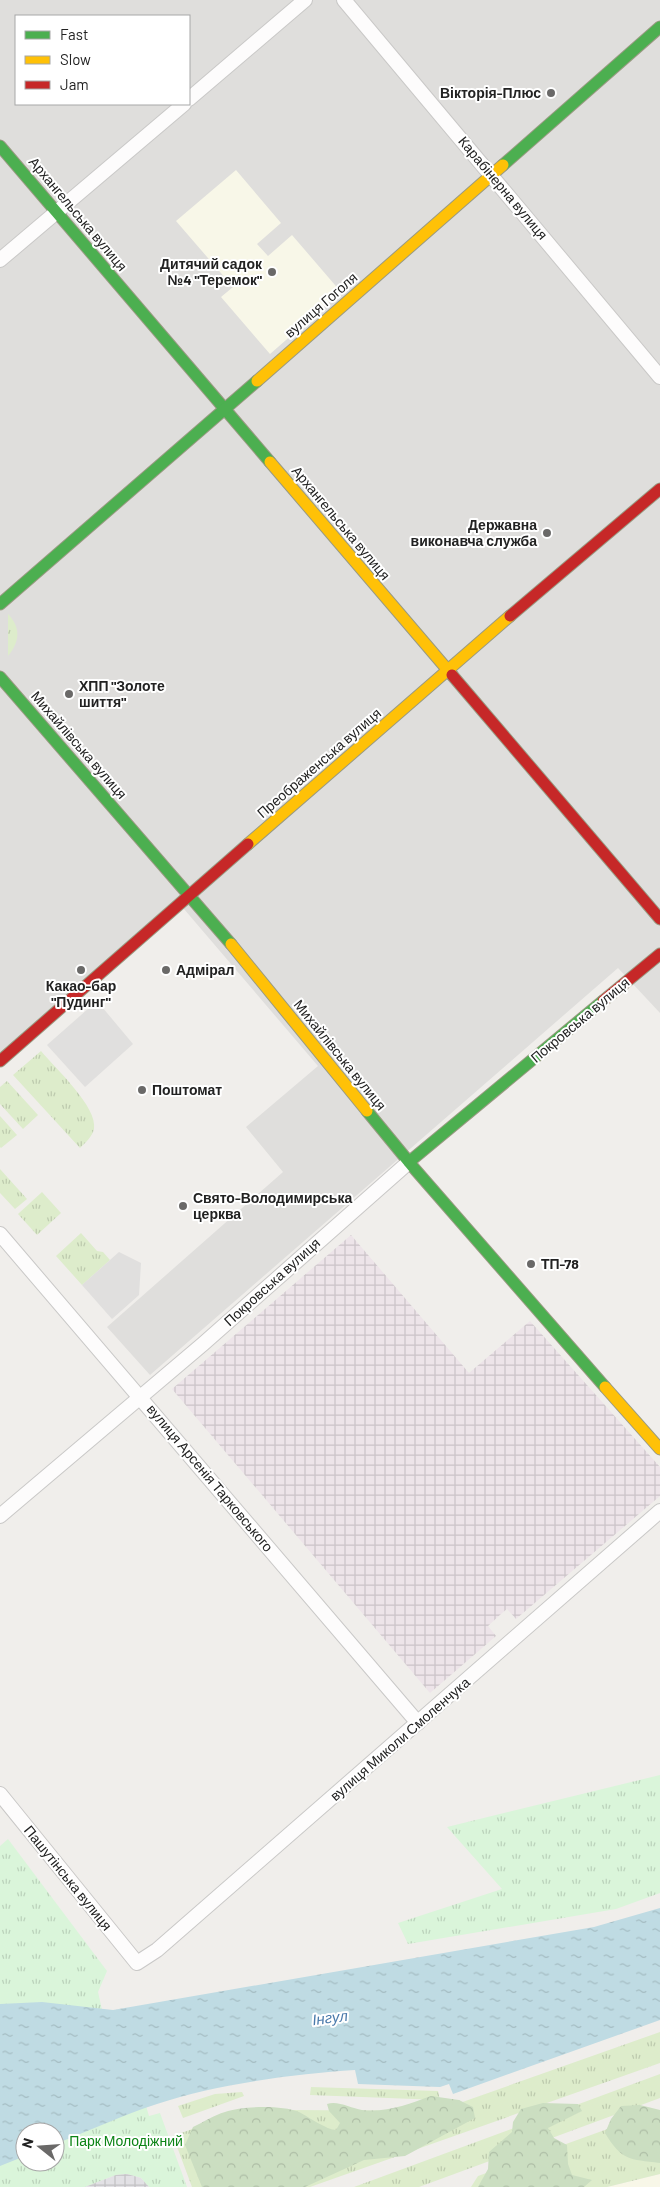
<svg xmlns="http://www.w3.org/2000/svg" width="660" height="2187" font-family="Barlow,sans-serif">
<defs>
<pattern id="industrial-grid" width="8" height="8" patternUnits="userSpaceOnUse" patternTransform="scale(1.25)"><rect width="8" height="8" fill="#ede4e9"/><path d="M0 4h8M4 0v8" fill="none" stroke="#cbc3c8"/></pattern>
<pattern id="grass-tufts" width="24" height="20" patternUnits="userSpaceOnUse" patternTransform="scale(1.25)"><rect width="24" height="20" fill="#ddeccb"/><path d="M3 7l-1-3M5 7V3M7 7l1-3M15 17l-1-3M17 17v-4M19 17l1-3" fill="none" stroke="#bdcaae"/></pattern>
<pattern id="forest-crowns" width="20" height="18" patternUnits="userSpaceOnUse" patternTransform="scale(1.25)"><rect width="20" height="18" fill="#cbdec1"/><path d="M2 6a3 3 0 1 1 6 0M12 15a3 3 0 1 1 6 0" fill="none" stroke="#aebea6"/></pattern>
<pattern id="park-tufts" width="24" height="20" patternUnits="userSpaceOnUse" patternTransform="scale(1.25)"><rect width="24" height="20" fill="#daf5da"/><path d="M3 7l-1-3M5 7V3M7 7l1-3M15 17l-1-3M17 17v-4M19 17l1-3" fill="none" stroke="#bbd2bb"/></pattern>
<pattern id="plaza-grid" width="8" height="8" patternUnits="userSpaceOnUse" patternTransform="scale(1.25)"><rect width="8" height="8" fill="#e2e1e5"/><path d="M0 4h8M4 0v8" fill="none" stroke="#c2c1c4"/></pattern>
<pattern id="water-ripples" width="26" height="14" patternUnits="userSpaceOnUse" patternTransform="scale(1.25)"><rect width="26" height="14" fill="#bfdbe3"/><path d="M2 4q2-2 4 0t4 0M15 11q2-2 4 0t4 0" fill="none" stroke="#a4bcc2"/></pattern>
</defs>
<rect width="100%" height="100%" fill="#f0eeeb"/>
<path fill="#dfdedc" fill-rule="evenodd" d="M0,0H660V1013L618,968L150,1375L107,1327L283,1172L246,1127L318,1066L178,902L0,1052ZM16,16H189V104H16Z"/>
<path fill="url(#industrial-grid)" d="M351,1235L469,1373L530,1321L660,1467V1496L516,1619L507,1609L501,1614L488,1626L496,1636L430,1693L172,1389Z"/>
<g fill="#f8f7e8">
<path d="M236,170L281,223L257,244L268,256L292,235L341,292L270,354L221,297L233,287L176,221Z"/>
<path d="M660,2174V2187H607Z"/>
</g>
<g fill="url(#grass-tufts)">
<path d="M8,614C21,628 20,641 8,656Z"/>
<path d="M41,1051C55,1068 98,1107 94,1129C92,1137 85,1143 80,1148L13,1075Z"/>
<path d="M7,1081L38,1115L23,1129L0,1104V1087Z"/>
<path d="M0,1116L17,1135L1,1148L0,1147Z"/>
<path d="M0,1169L27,1199L15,1209L0,1193Z"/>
<path d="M42,1192L61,1213L37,1235L18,1214Z"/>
<path d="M81,1233L97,1251L103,1252L110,1260L82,1285L56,1256Z"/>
<path d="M660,2032V2063L310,2187H192L173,2136L225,2117L294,2110L437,2111Z"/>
<path d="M660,2074V2098L419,2187H354Z"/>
<path d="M311,2087L438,2091L440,2100L310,2095Z"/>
<path d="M242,2092L244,2096L183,2118L178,2106L215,2094Z"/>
<path d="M660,2110V2174L607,2187H471L478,2176Z"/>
</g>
<g fill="url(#forest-crowns)">
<path d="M431,2096L459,2100L473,2107L475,2118L405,2156L364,2160L305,2187H202L185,2145L193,2127C204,2122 214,2115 225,2112C243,2106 281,2105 299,2112C309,2117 327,2130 336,2130L340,2123L329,2111L327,2104C337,2100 351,2108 362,2110C386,2113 409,2104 431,2096Z"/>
<path d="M543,2103L578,2104L582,2111L548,2128L554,2138L567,2145L568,2164L572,2175L592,2180L584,2187H478L488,2169L489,2152L512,2132L513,2122L521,2109Z"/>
<path d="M640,2105L660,2110V2163C629,2159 622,2161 605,2133L611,2119L621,2106Z"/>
</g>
<g fill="url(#park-tufts)">
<path d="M660,1775V1893L616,1909L408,1944L398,1923L502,1889L447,1827Z"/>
<path d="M8,1839L107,1971L98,1992L103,2014L0,2007V1846Z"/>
<path d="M144,2099L149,2116L160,2113L187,2187H149L141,2178L127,2174L116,2175L85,2187H0V2157L25,2146V2162H55V2134Z"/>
</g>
<g fill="#e0dfde">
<path d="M97,1001L133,1044L85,1087L47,1045Z"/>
<path d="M119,1252L141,1263L139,1295L112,1319L82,1285Z"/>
</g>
<path fill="url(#plaza-grid)" d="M127,2174L141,2178L149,2187H85L116,2175Z"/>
<path fill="url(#water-ripples)" d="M660,1908V2020L453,2094L449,2084L440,2087L358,2084L355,2070C294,2074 216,2084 157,2104C123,2115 89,2131 55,2144V2132H25V2156L0,2166V2004L42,2002L113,2010L594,1927Z"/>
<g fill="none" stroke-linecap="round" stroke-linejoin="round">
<defs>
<g id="street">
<path d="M344,0L660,377"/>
<path d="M189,99L305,0"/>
<path d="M0,260L184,104"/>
<path d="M0,1234L418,1723"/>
<path d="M0,1516L203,1344L409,1162"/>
<path d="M0,1794L137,1963L157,1950L660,1511"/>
</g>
<g id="fast">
<path d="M0,146L270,462"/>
<path d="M503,165L660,27"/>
<path d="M0,604L257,381"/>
<path d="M0,677L231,944"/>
<path d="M367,1111L413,1167L605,1387"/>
<path d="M409,1162L603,1001"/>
</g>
<g id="slow">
<path d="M257,381L503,165"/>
<path d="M270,462L452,675"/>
<path d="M248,844L510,616"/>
<path d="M231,944L367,1111"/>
<path d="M605,1387L660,1449"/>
</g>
<g id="jam">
<path d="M510,616L660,489"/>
<path d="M452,675L660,919"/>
<path d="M603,1001L660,954"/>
<path d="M0,1061L248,844"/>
</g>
</defs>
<use href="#street" stroke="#c9c8c7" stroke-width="16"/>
<use href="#fast" stroke="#999a82" stroke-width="13"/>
<use href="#slow" stroke="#999a82" stroke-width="13"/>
<use href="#jam" stroke="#999a82" stroke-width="13"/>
<use href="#street" stroke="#fdfcfc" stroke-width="14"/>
<use href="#fast" stroke="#4caf50" stroke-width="11"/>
<use href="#slow" stroke="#ffc107" stroke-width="11"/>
<use href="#jam" stroke="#c62828" stroke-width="11"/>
</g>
<g fill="#6a6968" stroke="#fff" stroke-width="2">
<circle cx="551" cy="93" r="5"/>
<circle cx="272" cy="272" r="5"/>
<circle cx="547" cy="533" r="5"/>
<circle cx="69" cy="694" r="5"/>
<circle cx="81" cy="970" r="5"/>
<circle cx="166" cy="970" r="5"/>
<circle cx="142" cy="1090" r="5"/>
<circle cx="183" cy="1206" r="5"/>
<circle cx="531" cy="1264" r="5"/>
</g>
<g text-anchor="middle" stroke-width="4" stroke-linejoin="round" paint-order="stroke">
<g font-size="14" font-weight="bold" fill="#222" stroke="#fff" text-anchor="start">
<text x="541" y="98" text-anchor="end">Вікторія-Плюс</text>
<text x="262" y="269" text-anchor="end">Дитячий садок<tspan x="262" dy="16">№4 "Теремок"</tspan></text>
<text x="537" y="530" text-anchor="end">Державна<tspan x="537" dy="16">виконавча служба</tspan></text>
<text x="79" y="691">ХПП "Золоте<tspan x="79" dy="16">шиття"</tspan></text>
<text x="176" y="975">Адмірал</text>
<text x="81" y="991" text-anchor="middle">Какао-бар<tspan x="81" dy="16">"Пудинг"</tspan></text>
<text x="152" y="1095">Поштомат</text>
<text x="193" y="1203">Свято-Володимирська<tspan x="193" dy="16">церква</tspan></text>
<text x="541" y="1269">ТП-78</text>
</g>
<g font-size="14" fill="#222" stroke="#fff">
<text transform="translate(503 188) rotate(50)" y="5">Карабінерна вулиця</text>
<text transform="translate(78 214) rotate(50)" y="5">Архангельська вулиця</text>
<text transform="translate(321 305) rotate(-41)" y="5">вулиця Гоголя</text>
<text transform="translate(341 523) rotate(50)" y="5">Архангельська вулиця</text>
<text transform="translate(79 745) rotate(49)" y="5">Михайлівська вулиця</text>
<text transform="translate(319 763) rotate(-41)" y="5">Преображенська вулиця</text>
<text transform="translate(580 1020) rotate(-40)" y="5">Покровська вулиця</text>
<text transform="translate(340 1055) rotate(51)" y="5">Михайлівська вулиця</text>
<text transform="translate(272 1282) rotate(-42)" y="5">Покровська вулиця</text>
<text transform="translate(210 1478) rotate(50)" y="5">вулиця Арсенія Тарковського</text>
<text transform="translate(400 1739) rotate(-41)" y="5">вулиця Миколи Смоленчука</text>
<text transform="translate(68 1878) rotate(51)" y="5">Пашутінська вулиця</text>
</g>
<g font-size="14" fill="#0c8416" stroke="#fff">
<text x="126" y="2146">Парк Молодіжний</text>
</g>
<g font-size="15" font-style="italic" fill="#4a7aab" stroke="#fff">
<text transform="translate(330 2018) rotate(-7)" y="5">Інгул</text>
</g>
</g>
<rect x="15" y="15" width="175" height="90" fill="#ffffff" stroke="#a7a7a7"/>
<rect x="25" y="31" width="25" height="8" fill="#4caf50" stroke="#a7a7a7"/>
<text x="60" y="40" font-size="15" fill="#222222">Fast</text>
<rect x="25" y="56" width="25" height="8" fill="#ffc107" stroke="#a7a7a7"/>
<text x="60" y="65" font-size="15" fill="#222222">Slow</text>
<rect x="25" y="81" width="25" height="8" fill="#c62828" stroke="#a7a7a7"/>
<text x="60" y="90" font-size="15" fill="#222222">Jam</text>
<g transform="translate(40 2147) rotate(287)"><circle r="24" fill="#ffffff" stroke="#a7a7a7"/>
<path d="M0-4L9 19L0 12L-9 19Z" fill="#6a6968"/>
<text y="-8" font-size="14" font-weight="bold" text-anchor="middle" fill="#222222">N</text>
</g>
</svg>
